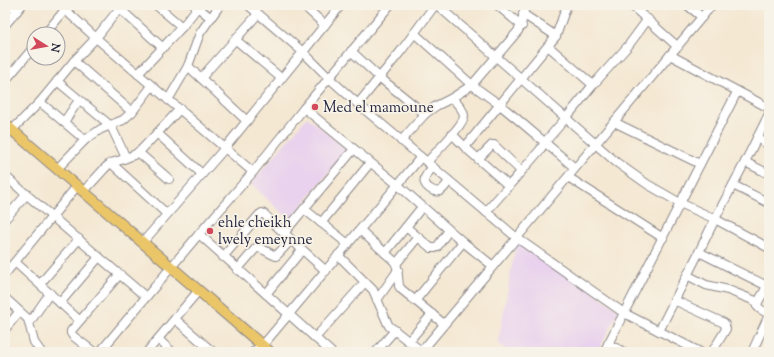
<svg xmlns="http://www.w3.org/2000/svg" width="774" height="357" font-family="'Sorts Mill Goudy',serif">
<rect width="100%" height="100%" fill="#f7f3e8"/>
<filter id="ink" filterUnits="userSpaceOnUse"><feTurbulence type="fractalNoise" baseFrequency=".025" numOctaves="2"/><feDisplacementMap in="SourceGraphic" scale="8" xChannelSelector="R" yChannelSelector="G"/><feConvolveMatrix kernelMatrix="1 2 1 2 8 2 1 2 1" color-interpolation-filters="sRGB"/></filter>
<filter id="wash" filterUnits="userSpaceOnUse"><feTurbulence type="fractalNoise" baseFrequency=".012" numOctaves="4" result="noise"/><feDisplacementMap in="SourceGraphic" scale="16" xChannelSelector="R" yChannelSelector="G"/><feGaussianBlur stdDeviation="0.9" result="paint"/><feColorMatrix in="noise" values="0 0 0 0 0 0 0 0 0 0 0 0 0 0 0 0 0 1.4 0 .05"/><feComposite in="paint" operator="in"/></filter>
<g filter="url(#wash)">
<rect width="100%" height="100%" fill="#f4e8d3"/>
<g fill="#e9d2ed">
<path d="M307,117L347,150L290,220L251,184Z"/>
<path d="M517,238L619,310L598,352H510L498,344Z"/>
</g>
</g>
<g filter="url(#ink)">
<g fill="none" stroke-linecap="round" stroke-linejoin="round">
<defs>
<g id="minor">
<path d="M10,5L17,11"/>
<path d="M60,5L96,38L253,172"/>
<path d="M156,5L182,27"/>
<path d="M195,5L211,18"/>
<path d="M248,5L303,52L329,78L358,104L517,238L624,313L700,352"/>
<path d="M303,5L325,25"/>
<path d="M437,5L616,162L647,184L680,203L715,219L769,248"/>
<path d="M497,5L522,26"/>
<path d="M631,5L678,47"/>
<path d="M687,5L702,17"/>
<path d="M119,8L163,48"/>
<path d="M523,14L556,36"/>
<path d="M5,25L22,5"/>
<path d="M414,33L472,85L500,105L516,118L575,168"/>
<path d="M45,34L69,5"/>
<path d="M236,40L281,78"/>
<path d="M548,46L593,85"/>
<path d="M351,51L379,77L425,114"/>
<path d="M670,55L769,108"/>
<path d="M74,61L132,112"/>
<path d="M188,66L247,121"/>
<path d="M138,74L182,27L198,7"/>
<path d="M201,78L258,14"/>
<path d="M5,81L34,47"/>
<path d="M57,81L111,126L126,158"/>
<path d="M168,100L188,66L200,33L220,5"/>
<path d="M40,102L85,140"/>
<path d="M358,104L401,51L435,5"/>
<path d="M304,108L398,185L463,242L493,266"/>
<path d="M64,122L79,100"/>
<path d="M614,122L700,164"/>
<path d="M12,130L40,102L74,61L96,38L122,5"/>
<path d="M157,133L202,174"/>
<path d="M452,134L467,149L509,186"/>
<path d="M757,138L769,145"/>
<path d="M401,141L425,114L436,106L452,98L472,85L518,31C523,23 523,14 525,5"/>
<path d="M465,147L556,36L567,5"/>
<path d="M138,152L169,179"/>
<path d="M478,159L492,145H494L521,171"/>
<path d="M427,162C434,154 464,125 464,116C464,109 456,103 452,98"/>
<path d="M745,162L769,174"/>
<path d="M111,163L167,214"/>
<path d="M433,167C430,171 426,174 425,178C422,186 434,193 440,191C444,189 447,184 449,181"/>
<path d="M57,169L85,140L101,129L123,120L132,112L152,86"/>
<path d="M5,176L99,257L146,297"/>
<path d="M568,177L663,238"/>
<path d="M733,185L769,203"/>
<path d="M84,191L106,167L111,163L121,160L136,154L141,150L180,109"/>
<path d="M304,209L348,244"/>
<path d="M486,212L540,150L545,142L566,118L593,85L628,46L648,19"/>
<path d="M5,219L27,194"/>
<path d="M321,223L370,163"/>
<path d="M406,227L431,248H435L437,247L449,230"/>
<path d="M360,230L395,262L397,267L399,286L401,289L444,324"/>
<path d="M284,233L354,149"/>
<path d="M199,234L331,352"/>
<path d="M143,242L225,148L341,5"/>
<path d="M699,252L769,287"/>
<path d="M385,253L422,207"/>
<path d="M338,255L373,290L387,322L389,326L421,351"/>
<path d="M223,257L259,215L262,213L264,214L284,233L326,271"/>
<path d="M15,262L79,320"/>
<path d="M396,264L418,237"/>
<path d="M237,270L256,248C263,247 269,254 276,256L278,254L291,240"/>
<path d="M5,274L77,186"/>
<path d="M687,275L706,285L728,290L758,302"/>
<path d="M769,283L758,302L757,306L760,309L769,314"/>
<path d="M40,284L79,239"/>
<path d="M266,294L302,250"/>
<path d="M5,298L28,319L30,320L32,319L50,293"/>
<path d="M377,300L398,270"/>
<path d="M674,300L724,323L725,325L726,329L712,352"/>
<path d="M415,301L463,242"/>
<path d="M60,303L99,257"/>
<path d="M28,319L34,342L41,352"/>
<path d="M175,319L213,352"/>
<path d="M5,329L19,312"/>
<path d="M659,331L699,252L715,219L745,162L769,114"/>
<path d="M315,338L365,282"/>
<path d="M158,339L172,352"/>
<path d="M409,341L432,314"/>
<path d="M608,344L624,352"/>
<path d="M94,352L73,336L71,333V331L120,274"/>
<path d="M100,352L199,234L253,172L304,108L390,5"/>
<path d="M147,352L199,290"/>
<path d="M253,352L263,345L421,157"/>
<path d="M376,352L395,330"/>
<path d="M421,352L712,5"/>
<path d="M604,352L737,92"/>
<path d="M752,352L769,315"/>
</g>
<path id="major" d="M5,124L270,352"/>
</defs>
<use href="#minor" stroke="#8b8587" stroke-width="10"/>
<use href="#major" stroke="#8b8587" stroke-width="12"/>
<use href="#minor" stroke="#fff" stroke-width="8"/>
<use href="#major" stroke="#ebc669" stroke-width="10"/>
</g>
</g>
<g fill="#d1495b" stroke="#f7f3e8" stroke-width="1.5">
<circle cx="315" cy="107" r="4"/>
<circle cx="210" cy="231" r="4"/>
</g>
<g text-anchor="middle" stroke-width="3.5" stroke-linejoin="round" paint-order="stroke">
<g font-size="15" fill="#22223b" stroke="#f7f3e8" text-anchor="start">
<text x="323" y="112">Med el mamoune</text>
<text x="218" y="227">ehle cheikh<tspan x="218" dy="17">lwely emeynne</tspan></text>
</g>
</g>
<rect width="774" height="357" fill="none" stroke="#f7f3e8" stroke-width="20"/>
<g transform="translate(46 46) rotate(101)"><circle r="19" fill="#f7f3e8" stroke="#a29fa3"/>
<path d="M0-3L7 15L0 10L-7 15Z" fill="#d1495b"/>
<text y="-6" font-size="11" font-weight="bold" text-anchor="middle" fill="#22223b">N</text>
</g>
</svg>
